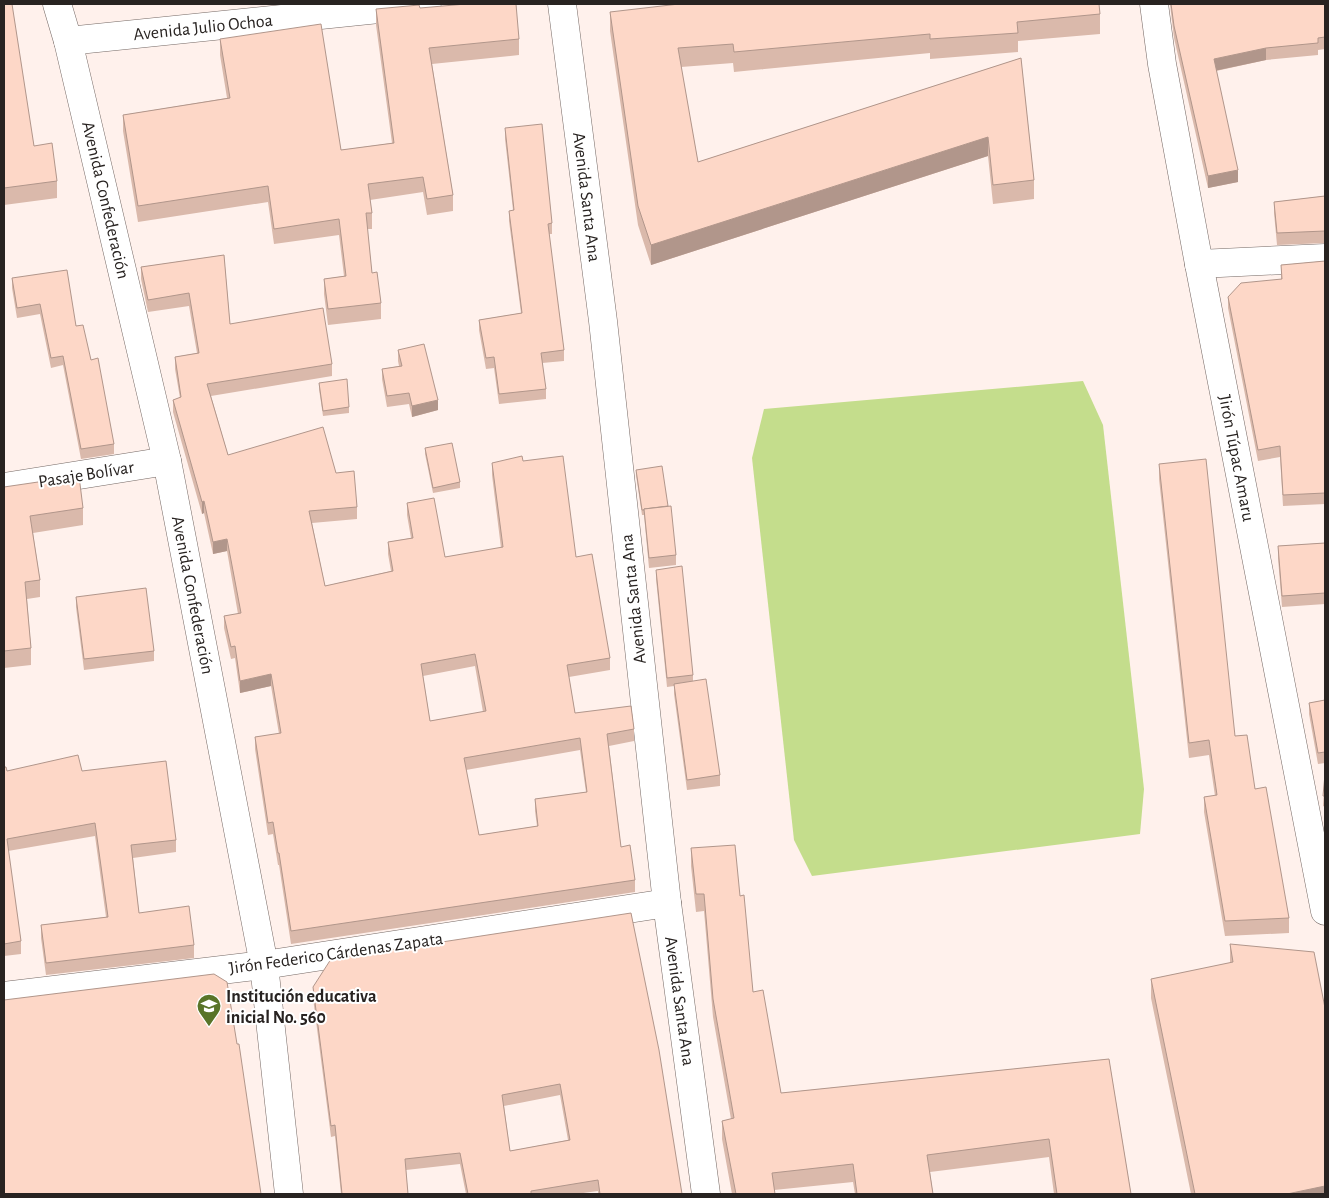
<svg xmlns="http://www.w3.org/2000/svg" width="1329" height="1198" font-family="'Alegreya Sans',sans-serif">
<rect width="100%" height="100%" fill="#fff1ec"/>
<path fill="#c4dd8c" d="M1083,381L1103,425L1144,789L1140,834L812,876L794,840L752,458L764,409Z"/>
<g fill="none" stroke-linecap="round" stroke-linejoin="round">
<defs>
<g id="street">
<path d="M57,4L68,41L167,461L264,965L289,1194"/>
<path d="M562,4L603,321L667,903L706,1194"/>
<path d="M1154,4L1162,64L1199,264L1325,911"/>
<path d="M68,41L427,4"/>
<path d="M1199,264L1325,258"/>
<path d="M4,487L167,461"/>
<path d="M4,996L264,965L667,903"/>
</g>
</defs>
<use href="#street" stroke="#756965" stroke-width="29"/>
<use href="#street" stroke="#fff" stroke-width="28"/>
</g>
<g fill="#dab9ab" fill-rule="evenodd">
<path d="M4,4L34,146L57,181V198L4,205Z"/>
<path d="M1170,4H1325V49L1318,50V55L1266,60L1216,71L1238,182L1208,188L1174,38Z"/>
<path d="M420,8L519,39V55L432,64L453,195V211L427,215L423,192L370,200L372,213V229H367L372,273L381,303V319L328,325L324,294V279L344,276L339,235L274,244L268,202L138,222L123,131V115L227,98L220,55V39L341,150L392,143L376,25V9Z"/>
<path d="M610,12L1100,14V34L1018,41V52L930,59V53L734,72L733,63L681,67L698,162L1021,58L1034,180V199L993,204L988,156L651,265L638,225L610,31Z"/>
<path d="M505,128L552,223V234H549L564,350V361L542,363L546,389V399L499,404L494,368L486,369L479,330V320L521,313L509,221V211L513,210L505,139Z"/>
<path d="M1325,196V243L1277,245L1274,213V202Z"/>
<path d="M224,255L230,324L332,364V376L211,396L228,455L336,473L357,507V519L312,523L325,586L391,571L388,554V542L411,538L407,515V503L445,557L501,548L492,475V463L523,461L576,557L610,658V670L569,677L575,713L634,729V741L609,746L621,847L635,880V892L291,944L279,865H278L273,834L268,835L255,749V737L279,734L271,686L240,693L235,658L231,659L224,628V616L238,614L227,551L213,554L204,513L202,514L173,412V400L180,398L175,369V357L197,353L189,306L148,312L141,279V267ZM475,666L483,712L430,721L423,676ZM580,750L586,792L535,799V811L537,826L479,835L466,770Z"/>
<path d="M1325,261V504L1283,506L1280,457L1258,461L1228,308V297L1281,279V265Z"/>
<path d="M12,278L76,326L91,360L114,444V454L81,459L63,365L51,368L40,314L17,318L12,288Z"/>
<path d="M398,350L438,410L412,417L409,404L387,407L382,379V369L399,366L398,361Z"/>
<path d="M319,383L349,407V413L323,416L319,389Z"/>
<path d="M425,448L460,482V488L433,493L425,454Z"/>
<path d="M1159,464L1235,736L1255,789L1289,918V933L1225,936L1204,812V797L1215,796L1209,755L1189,758L1159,479Z"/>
<path d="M636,470L668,506L676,555V565L649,568L644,515H642L636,475Z"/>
<path d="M4,487L83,508V525L33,533L40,580V597L27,599L31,648V665L4,668Z"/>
<path d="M1325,543V604L1282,607L1278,558V546Z"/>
<path d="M656,570L693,675V681L720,775V786L687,790L674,694V686L667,687L656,579Z"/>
<path d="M76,597L154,651V661L84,670L76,607Z"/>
<path d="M1325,700V763L1318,764L1309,714V703Z"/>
<path d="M4,767L7,771H82L176,840V852L133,858L139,913L194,945V958L46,975L41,938V925L106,917L95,836L8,851L21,941V954L4,956Z"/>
<path d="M1325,774V807L1323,806Z"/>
<path d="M691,848L740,896L753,992L781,1093L1109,1059L1131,1194H1054L1049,1157L930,1172L933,1194H855L853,1182L774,1190L775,1194H732L722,1139V1121L731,1119L713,1017L704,911L696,912L691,866Z"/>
<path d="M631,913L682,1194H598V1191L576,1194H466L460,1164L406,1170L408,1194H341L335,1136L331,1137L313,998V987ZM560,1095L568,1140L510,1151L504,1106Z"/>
<path d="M1230,944L1325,1194H1191L1151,998V979L1230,963Z"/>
</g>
<g fill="#b1968b">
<path d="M1266,48V60L1214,71V59Z"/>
<path d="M988,137V156L651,265V245Z"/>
<path d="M1238,170V182L1208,188V176Z"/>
<path d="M438,400V410L412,417V406Z"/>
<path d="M204,501V513L202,514V502Z"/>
<path d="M227,539V551L213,554V542Z"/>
<path d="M271,674V686L240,693V681Z"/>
<path d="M1325,1186V1194H1287Z"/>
</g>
<g fill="#fdd7c7" stroke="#b1968b" fill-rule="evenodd">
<path d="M4,4H12L34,146L52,143L57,181L4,188Z"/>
<path d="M466,4H516L519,39L429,48L453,195L427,199L423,177L368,184L372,213H366L372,273L377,272L381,303L328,309L324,279L346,276L339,219L274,229L268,186L138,206L123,115L230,98L220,39L321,24L341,150L394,143L376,9L419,5L420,8Z"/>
<path d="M679,4H1099L1100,14L1017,22L1018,33L930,39V34L734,52L733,44L678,48L698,162L1021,58L1034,180L993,185L988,137L651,245L638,206L610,12Z"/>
<path d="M1171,4H1325V37L1318,38V43L1266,48L1214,59L1238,170L1208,176L1174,26Z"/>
<path d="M542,124L552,223L548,224L564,350L541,353L546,389L499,394L494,357L486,358L479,320L522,313L509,211L514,210L505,128Z"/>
<path d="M1325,196V231L1277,233L1274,202Z"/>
<path d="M224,255L230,324L323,308L332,364L207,384L228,455L323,427L336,473L354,471L357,507L309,511L325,586L393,571L388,542L413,538L407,503L434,498L445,557L503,547L492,463L522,456L523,461L563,456L576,557L592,554L610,658L567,665L575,713L631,706L634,729L607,734L621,847L630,845L635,880L291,931L279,853H278L273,822L268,823L255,737L281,733L271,674L240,681L235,646L231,647L224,616L241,613L227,539L213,542L204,501L202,502L173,400L181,397L175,357L199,353L189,293L148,300L141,267ZM475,654L486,711L430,721L421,664ZM580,738L587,792L535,799L538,826L479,835L464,758Z"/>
<path d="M1325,261V493L1283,495L1280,446L1258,450L1228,297L1241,283L1282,279L1281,265Z"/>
<path d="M67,270L76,326L83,325L91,360L98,358L114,444L81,449L63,356L51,358L40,304L17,308L12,278Z"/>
<path d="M424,344L438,400L412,406L409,393L387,396L382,369L402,366L398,350Z"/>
<path d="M347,379L349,407L323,411L319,383Z"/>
<path d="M452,443L460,482L433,488L425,448Z"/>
<path d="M1206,459L1235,736L1247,735L1255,789L1266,787L1289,918L1225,921L1204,797L1217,795L1209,740L1189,743L1159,464Z"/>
<path d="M662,466L668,506L644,509V510H642L636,470Z"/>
<path d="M79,476L83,508L30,516L40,580L25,582L31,648L4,651V487Z"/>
<path d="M671,506L676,555L649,558L644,509Z"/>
<path d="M1325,543V593L1282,596L1278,546Z"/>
<path d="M682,566L693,675L667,678L656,570Z"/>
<path d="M146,588L154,651L84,659L76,597Z"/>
<path d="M706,679L720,775L687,780L674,684Z"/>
<path d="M1325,700V752L1318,753L1309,703Z"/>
<path d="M78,755L82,771L166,761L176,840L131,845L139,913L189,906L194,945L46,963L41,925L108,917L95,823L7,839L21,941L4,944V767H6L7,771Z"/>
<path d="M1325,774V796H1323Z"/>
<path d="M735,845L740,896L744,895L753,992L763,990L781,1093L1109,1059L1131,1194H1057L1049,1139L927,1155L933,1194H857L853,1164L772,1173L775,1194H736L722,1121L734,1118L713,999L704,894H696L691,848Z"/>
<path d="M631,913L659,1050L682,1194H600L598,1180L531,1191V1194H468L460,1153L405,1159L408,1194H342L335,1125L331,1126L313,987L331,959ZM560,1084L570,1140L510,1151L502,1095Z"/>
<path d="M1230,944L1314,952L1325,1008V1186L1287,1194H1195L1151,979L1233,962Z"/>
<path d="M214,974L227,982L237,1044H239L261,1194H4V1000Z"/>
</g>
<defs>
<symbol id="school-pin" viewBox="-11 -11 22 30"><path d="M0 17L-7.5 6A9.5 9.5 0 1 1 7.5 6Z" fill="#597428" stroke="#fff"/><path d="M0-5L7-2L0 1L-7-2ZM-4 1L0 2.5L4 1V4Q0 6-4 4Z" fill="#fff"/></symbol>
</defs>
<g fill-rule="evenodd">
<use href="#school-pin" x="195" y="992" width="28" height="38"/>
</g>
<g text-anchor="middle" stroke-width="4" stroke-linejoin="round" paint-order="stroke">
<g font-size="18" fill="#282321" stroke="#fff">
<text transform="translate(203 27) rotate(-6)" y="6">Avenida Julio Ochoa</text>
<text transform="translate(587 197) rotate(83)" y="6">Avenida Santa Ana</text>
<text transform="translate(106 200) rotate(77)" y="6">Avenida Confederación</text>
<text transform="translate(1237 458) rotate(79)" y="6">Jirón Túpac Amaru</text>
<text transform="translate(86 474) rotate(-9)" y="6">Pasaje Bolívar</text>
<text transform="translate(193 595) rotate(79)" y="6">Avenida Confederación</text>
<text transform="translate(633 599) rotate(-96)" y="6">Avenida Santa Ana</text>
<text transform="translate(336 953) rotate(-8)" y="6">Jirón Federico Cárdenas Zapata</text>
<text transform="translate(680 1001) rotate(82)" y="6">Avenida Santa Ana</text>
</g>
<g font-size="18" font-weight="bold" fill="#282321" stroke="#fff" text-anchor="start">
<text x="226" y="1002">Institución educativa<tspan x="226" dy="21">inicial No. 560</tspan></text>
</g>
</g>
<rect width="1329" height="1198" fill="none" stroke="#282321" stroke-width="10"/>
</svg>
